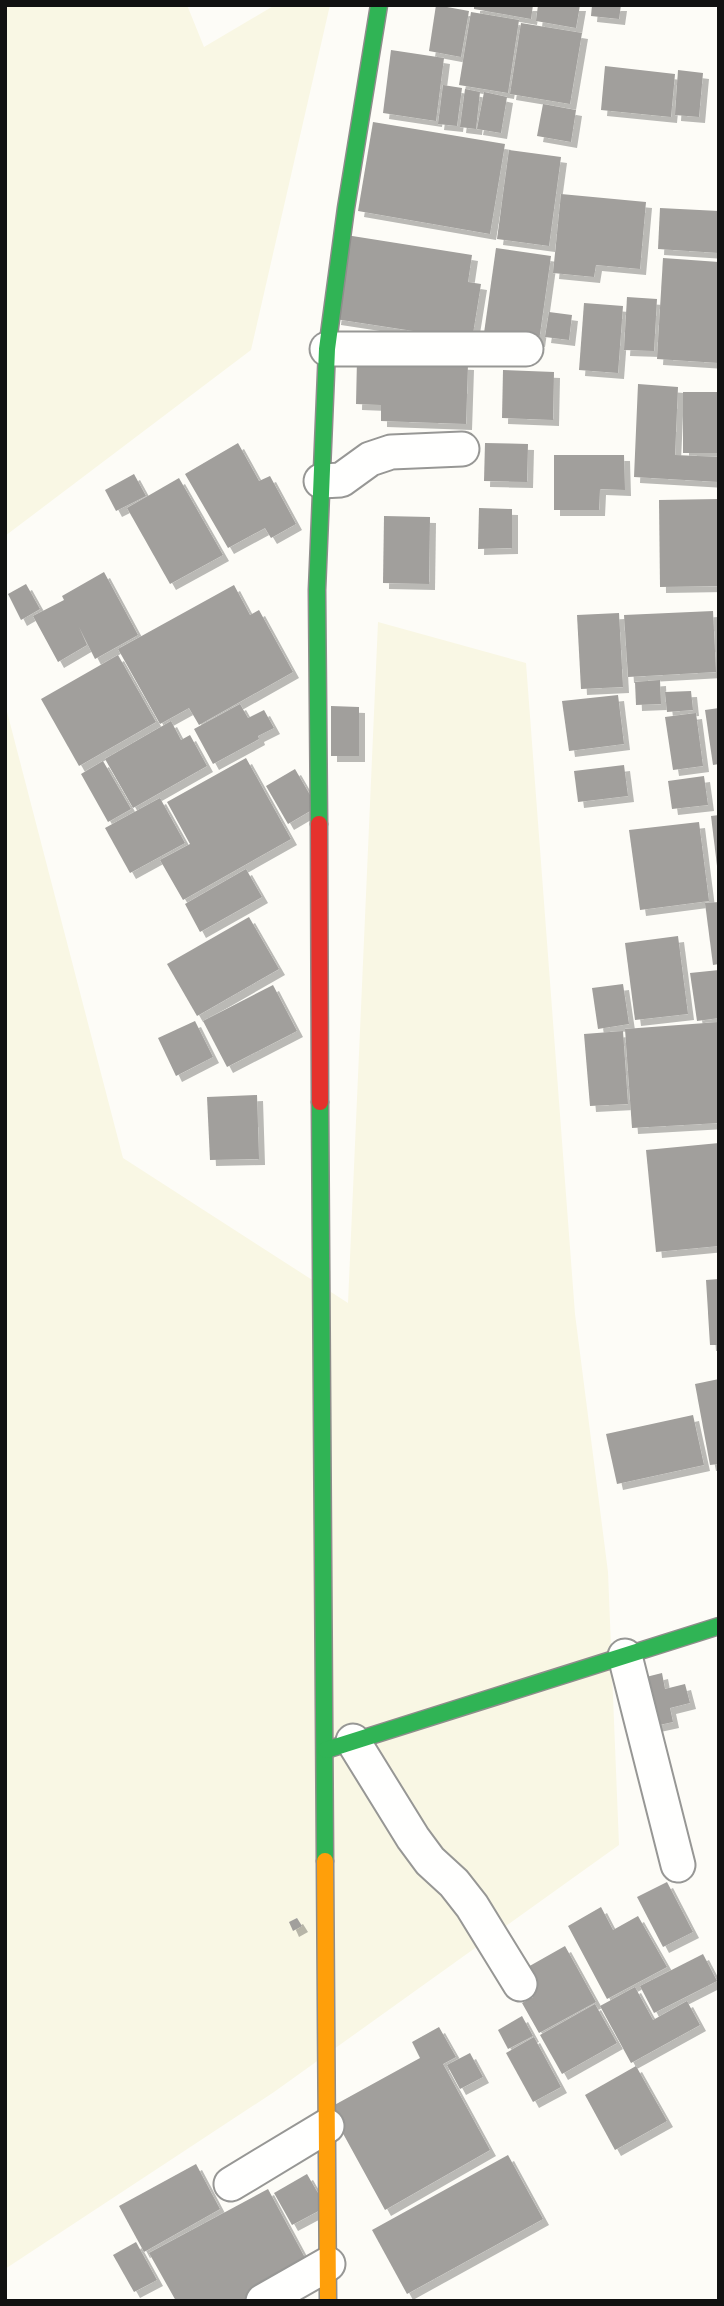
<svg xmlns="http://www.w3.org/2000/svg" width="724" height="2306" font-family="Literata,serif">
<defs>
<filter id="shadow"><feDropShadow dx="6" dy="6" stdDeviation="0" flood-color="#0004"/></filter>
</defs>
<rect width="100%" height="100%" fill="#fdfcf7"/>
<g fill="#f9f7e4">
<path d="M5,5H187L204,47L275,5H330L251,350L5,536Z"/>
<path d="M378,622L526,663L575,1314L608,1572L619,1845L274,2092L5,2269V704L123,1158L348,1303Z"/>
</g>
<g fill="#a19f9c" filter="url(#shadow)">
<path d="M436,5L469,11L461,57L429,51Z"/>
<path d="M474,5H533L531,19L474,9Z"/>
<path d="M538,5H580L576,28L536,21Z"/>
<path d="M592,5H621L619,19L591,16Z"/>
<path d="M471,12L519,20L508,93L459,85Z"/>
<path d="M521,23L582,33L570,104L510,94Z"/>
<path d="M391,50L444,58L436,121L383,113Z"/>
<path d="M605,66L675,74L671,117L601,110Z"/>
<path d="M678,70L703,73L699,117L675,115Z"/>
<path d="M443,85L462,88L457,126L438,124Z"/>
<path d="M465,89L480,92L476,129L460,127Z"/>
<path d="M484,92L507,97L501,133L477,129Z"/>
<path d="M543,104L576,110L571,142L537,136Z"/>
<path d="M373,122L505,144L490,234L358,211Z"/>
<path d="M509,150L561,157L549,246L497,239Z"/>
<path d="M561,194L646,202L640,269L596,265L594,277L553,273Z"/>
<path d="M660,208L719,211V253L658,249Z"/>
<path d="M346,235L472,255L468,282L481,284L472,340L335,319Z"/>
<path d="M496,248L551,256L539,341L484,333Z"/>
<path d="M663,258L719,262V363L657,359Z"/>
<path d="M627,297L657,299L654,351L624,350Z"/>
<path d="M584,303L623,306L618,373L579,370Z"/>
<path d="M549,312L572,315L569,340L545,337Z"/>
<path d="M357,359L468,364L466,424L381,421V405L356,404Z"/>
<path d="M503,370L554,372L553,420L502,418Z"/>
<path d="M638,384L678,387L675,455L719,457V482L634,477Z"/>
<rect x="683" y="392" width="36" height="61"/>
<path d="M238,443L259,481L270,476L296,524L271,538L265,528L228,548L185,474Z"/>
<path d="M485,443L528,444L527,482L484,481Z"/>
<path d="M554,455H624L625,490L600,489L599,510H554Z"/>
<path d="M134,474L146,496L116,511L105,490Z"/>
<path d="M179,478L223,555L170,584L127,508Z"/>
<path d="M719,499V586L660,587L659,500Z"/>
<path d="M479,508L512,509V548L478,549Z"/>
<path d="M384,516L430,517L429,584L383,583Z"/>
<path d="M104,572L138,635L95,659L79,627L87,645L58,662L33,616L64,600L62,596Z"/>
<path d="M26,584L40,609L21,620L8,594Z"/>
<path d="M234,585L250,615L259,610L293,672L199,725L189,708L160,724L118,649Z"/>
<path d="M713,611L716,672L628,677L624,615Z"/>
<path d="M619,613L623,687L581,689L577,615Z"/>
<path d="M118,655L156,722L79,766L41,699Z"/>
<path d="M660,680L661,704L636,705L635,682Z"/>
<path d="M691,691L693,710L667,712L665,692Z"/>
<path d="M618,695L624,744L569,751L562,701Z"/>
<path d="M240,704L248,718L264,710L274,728L258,736L259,739L213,764L194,729Z"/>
<path d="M331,706L359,707V756H331Z"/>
<path d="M719,708V764L713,765L705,710Z"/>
<path d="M696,713L703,766L673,770L665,717Z"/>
<path d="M171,721L181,740L190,735L207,766L133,808L105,759Z"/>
<path d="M246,758L291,839L183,900L160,860L190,844L167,802Z"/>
<path d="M103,761L131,809L108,822L81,774Z"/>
<path d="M624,765L628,796L578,802L574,771Z"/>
<path d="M295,769L317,807L288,824L266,786Z"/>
<path d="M704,776L708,805L672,809L668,781Z"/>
<path d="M160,798L185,843L130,873L105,828Z"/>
<path d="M719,815V866H717L711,816Z"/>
<path d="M699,822L709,901L640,910L629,830Z"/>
<path d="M246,869L262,897L200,932L185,904Z"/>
<path d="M719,902V964L713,965L705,903Z"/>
<path d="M249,917L279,969L197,1016L167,964Z"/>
<path d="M678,936L688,1014L635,1020L625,943Z"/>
<path d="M719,970V1018L697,1021L690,973Z"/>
<path d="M623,984L629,1024L598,1029L592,988Z"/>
<path d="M273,985L297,1031L227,1067L203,1021Z"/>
<path d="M195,1021L213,1057L176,1076L158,1038Z"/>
<path d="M719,1022V1123L632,1128L625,1029Z"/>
<path d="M623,1031L628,1104L590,1106L584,1034Z"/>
<path d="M257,1095L259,1159L210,1160L207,1097Z"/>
<path d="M719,1143V1246L656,1252L646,1150Z"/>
<path d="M719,1279V1345H710L706,1280Z"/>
<path d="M719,1379V1464L710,1465L695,1384Z"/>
<path d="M693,1415L704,1465L617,1484L606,1434Z"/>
<path d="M662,1673L665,1689L685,1684L690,1703L670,1708L673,1722L650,1727L638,1679Z"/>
<path d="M667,1882L693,1932L663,1947L637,1897Z"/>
<path d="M601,1907L613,1930L638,1916L667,1967L607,1999L568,1926Z"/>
<path d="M297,1918L302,1926L293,1931L289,1922Z"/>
<path d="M565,1946L596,2002L539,2033L522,2003L533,1997L519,1972Z"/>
<path d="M703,1954L717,1981L654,2013L640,1986Z"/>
<path d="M635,1987L653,2020L687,2001L700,2025L631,2063L600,2006Z"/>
<path d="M595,2004L617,2043L562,2074L540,2035Z"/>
<path d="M522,2016L533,2036L508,2049L498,2030Z"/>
<path d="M439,2027L456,2057L443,2064L490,2150L385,2210L329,2108L420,2058L412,2042Z"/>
<path d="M534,2037L561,2087L533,2102L506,2053Z"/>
<path d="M470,2053L483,2077L460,2089L447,2065Z"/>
<path d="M636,2066L667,2121L615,2150L585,2095Z"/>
<path d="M508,2155L543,2219L407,2294L372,2230Z"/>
<path d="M196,2164L220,2209L144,2252L119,2206Z"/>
<path d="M307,2174L326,2207L292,2225L274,2193Z"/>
<path d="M268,2189L311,2269L252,2301H176L149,2253Z"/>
<path d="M136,2242L157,2280L134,2292L113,2255Z"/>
</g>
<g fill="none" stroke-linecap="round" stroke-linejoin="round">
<defs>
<g id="lane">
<path d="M327,349H526"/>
<path d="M321,481L341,480L370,459L391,452L462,449"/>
<path d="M625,1656L678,1865"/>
<path d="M353,1741L413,1838L430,1861L454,1883L472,1906L520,1984"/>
<path d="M231,2184L327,2126"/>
<path d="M263,2301L328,2264"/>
</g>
<g id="fast">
<path d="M319,824L317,590L327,349L346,208L379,5"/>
<path d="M320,1102L325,1861"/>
<path d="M326,1750L719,1626"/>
</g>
<path id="slow" d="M325,1861L328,2301"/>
<path id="jam" d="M319,824L320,1102"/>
</defs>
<use href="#lane" stroke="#979795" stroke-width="37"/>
<use href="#fast" stroke="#8e8d8b" stroke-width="19"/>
<use href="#slow" stroke="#8e8d8b" stroke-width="19"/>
<use href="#jam" stroke="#8e8d8b" stroke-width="19"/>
<use href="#lane" stroke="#fffffe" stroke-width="33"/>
<use href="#fast" stroke="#30b455" stroke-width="16"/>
<use href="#slow" stroke="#ff9f0a" stroke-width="16"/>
<use href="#jam" stroke="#e5322d" stroke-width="16"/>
</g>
<rect width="724" height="2306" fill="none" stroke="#111111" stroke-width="14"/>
</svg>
